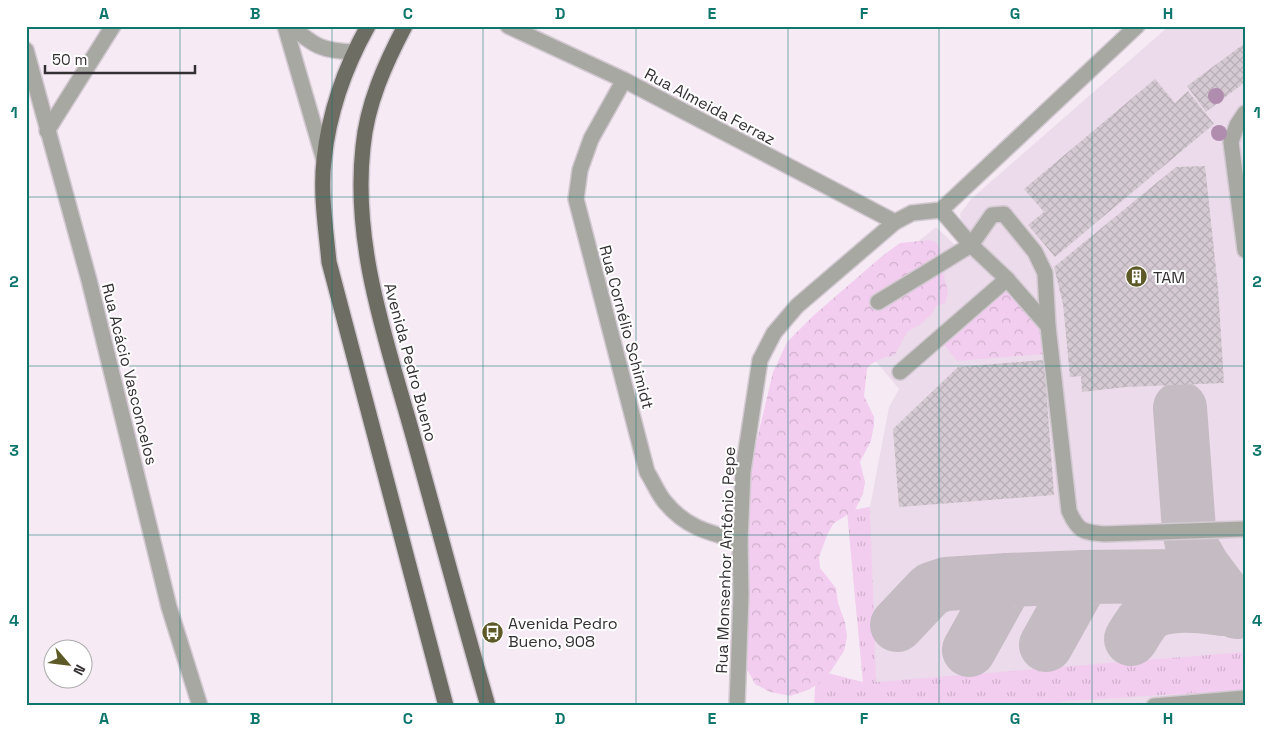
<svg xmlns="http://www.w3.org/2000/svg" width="1271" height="732" font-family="'Space Grotesk',sans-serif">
<defs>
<pattern id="grass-tufts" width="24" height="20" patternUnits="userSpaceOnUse" patternTransform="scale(1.25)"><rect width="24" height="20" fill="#f2cdef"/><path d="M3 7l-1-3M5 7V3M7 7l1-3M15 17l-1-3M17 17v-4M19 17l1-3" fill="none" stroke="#d0b0cd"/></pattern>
<pattern id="forest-crowns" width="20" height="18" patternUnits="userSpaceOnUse" patternTransform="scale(1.25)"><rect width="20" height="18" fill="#f2cdef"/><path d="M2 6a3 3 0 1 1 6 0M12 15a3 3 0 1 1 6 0" fill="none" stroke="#d0b0cd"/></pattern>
<pattern id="building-cross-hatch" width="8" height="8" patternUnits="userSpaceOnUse" patternTransform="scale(1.25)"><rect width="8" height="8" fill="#d5cad3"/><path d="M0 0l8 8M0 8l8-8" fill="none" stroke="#b7aeb6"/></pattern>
</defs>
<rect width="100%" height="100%" fill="#f6ebf5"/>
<path fill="#ecdbea" d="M1169,26H1245V706H814L863,682L847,511L870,507L889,407L899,389L874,359L828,314L936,227L955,245L969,231L961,221L960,214L971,199Z"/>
<path fill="url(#grass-tufts)" d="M870,507L876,682L1245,652V690L1066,701L1048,706H814L816,670L863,682L847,511Z"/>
<g fill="url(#forest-crowns)">
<path d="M930,240L936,242L940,249L939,256L948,293L945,303L936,306L932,314L921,324L908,331L894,356L885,357L871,364L867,369L864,396L874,417V425L871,441L860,462L865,482L863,494L855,510L834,523L828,533L819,557L820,568L836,588L838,603L845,622L847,637L844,651L831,671L818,684L808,690L790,696L770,692L755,684L747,669L750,469L773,372L787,342L814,315L881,257L900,243Z"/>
<path d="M1008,288L1041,328L1044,354L957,361L943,343Z"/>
</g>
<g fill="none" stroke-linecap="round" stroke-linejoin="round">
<g stroke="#c4bbc3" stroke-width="54">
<path d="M897,625L931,589L946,584L1008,580"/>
<path d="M1131,639C1136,631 1141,622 1147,616C1163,601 1203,606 1223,609"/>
<path d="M1046,645L1084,577L1180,576C1201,584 1219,599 1237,612L1204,568L1193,549L1189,530L1180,408"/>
<path d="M969,650L1008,580L1084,577"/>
</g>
</g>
<g fill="url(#building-cross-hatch)">
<path d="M1245,43V82L1206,112L1187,86Z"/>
<path d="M1155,79L1175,103L1188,91L1214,124L1055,257L1028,225L1044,212L1024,189Z"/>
<path d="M1205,166L1218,288L1224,383L1126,387L1082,392L1081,376L1070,377L1063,304L1054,267L1176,167Z"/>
<path d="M1044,360L1054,495L899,507L893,429L958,367Z"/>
</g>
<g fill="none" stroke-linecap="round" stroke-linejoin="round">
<defs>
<g id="minor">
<path d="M285,26L324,160"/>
<path d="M291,26C314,46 322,51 354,52"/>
<path d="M508,26L624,80L895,222"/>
<path d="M26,50L89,280L169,607L200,706"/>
<path d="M624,80L591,139L580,170L576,199L647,472C653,481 658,494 665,502C686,528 710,533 740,541"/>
<path d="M1245,113L1237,125L1231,142L1245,250"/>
<path d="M47,131L113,26"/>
<path d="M941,210L971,245L1007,279L1048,326"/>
<path d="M878,302L971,245L992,215L1004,214L1035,252L1045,273L1048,326L1069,511C1078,531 1082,532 1104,534L1245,529"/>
<path d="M900,372L1007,279"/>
<path d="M737,706L741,595L740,541L743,471L760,360L774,333L797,306L895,222L912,213L941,210L1137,26"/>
<path d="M1154,706L1245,698"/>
</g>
<g id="major">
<path d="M368,26C345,67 329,113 324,160C320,193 326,229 329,262L446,706"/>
<path d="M405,26C385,64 367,104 363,147C352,246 387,342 413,436C438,526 462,616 488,706"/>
</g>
</defs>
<use href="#minor" stroke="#d3c9d2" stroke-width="18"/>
<use href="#major" stroke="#d3c9d2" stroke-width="18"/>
<use href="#minor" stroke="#a8a8a3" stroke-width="15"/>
<use href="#major" stroke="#6e6d64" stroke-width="15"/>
</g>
<g fill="#b08cae">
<circle cx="1216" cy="96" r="8"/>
<circle cx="1219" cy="133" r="8"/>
</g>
<path fill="none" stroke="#0f766e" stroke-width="1" stroke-opacity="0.55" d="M180,26V706M332,26V706M483,26V706M636,26V706M788,26V706M939,26V706M1092,26V706M26,197H1245M26,366H1245M26,535H1245"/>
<defs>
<symbol id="building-disc" viewBox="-11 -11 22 22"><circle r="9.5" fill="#5e5a27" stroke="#fff"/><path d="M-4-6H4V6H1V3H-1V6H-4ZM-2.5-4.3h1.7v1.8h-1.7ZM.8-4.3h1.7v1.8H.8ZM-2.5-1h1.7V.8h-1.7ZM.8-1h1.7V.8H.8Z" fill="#fff"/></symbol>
<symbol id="bus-disc" viewBox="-11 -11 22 22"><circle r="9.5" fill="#5e5a27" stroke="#fff"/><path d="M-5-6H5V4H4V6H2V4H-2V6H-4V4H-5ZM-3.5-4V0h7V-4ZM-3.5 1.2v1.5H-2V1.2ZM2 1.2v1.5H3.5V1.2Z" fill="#fff"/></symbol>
</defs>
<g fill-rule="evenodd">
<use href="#building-disc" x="1124" y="264" width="25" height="25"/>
<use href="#bus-disc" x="480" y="620" width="25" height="25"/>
</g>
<g text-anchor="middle" stroke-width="4" stroke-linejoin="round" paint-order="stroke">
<g font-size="16" fill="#332f32" stroke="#fff">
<text transform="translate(710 106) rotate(28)" y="6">Rua Almeida Ferraz</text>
<text transform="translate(627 327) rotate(75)" y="6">Rua Cornélio Schimidt</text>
<text transform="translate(411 362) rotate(75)" y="6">Avenida Pedro Bueno</text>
<text transform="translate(130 374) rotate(76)" y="6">Rua Acácio Vasconcelos</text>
<text transform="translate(725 560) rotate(-88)" y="6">Rua Monsenhor Antônio Pepe</text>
</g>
<g font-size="16" fill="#332f32" stroke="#fff" text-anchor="start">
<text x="1153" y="283">TAM</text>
<text x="508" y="629">Avenida Pedro<tspan x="508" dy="18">Bueno, 908</tspan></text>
</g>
</g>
<rect width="1271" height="732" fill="none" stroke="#ffffff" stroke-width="55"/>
<g transform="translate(68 664) rotate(118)"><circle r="24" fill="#ffffff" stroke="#adacad"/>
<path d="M0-4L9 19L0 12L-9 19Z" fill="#5e5a27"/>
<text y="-8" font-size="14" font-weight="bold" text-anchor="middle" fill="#332f32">N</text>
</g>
<path d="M45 65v8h150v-8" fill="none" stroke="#332f32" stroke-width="2.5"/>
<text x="52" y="65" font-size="15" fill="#332f32" stroke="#ffffff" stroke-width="4" paint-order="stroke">50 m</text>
<rect x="28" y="28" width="1216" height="676" fill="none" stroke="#0f766e" stroke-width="2"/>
<g font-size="16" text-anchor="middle" font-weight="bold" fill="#0f766e">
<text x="104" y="19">A</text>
<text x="255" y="19">B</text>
<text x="408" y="19">C</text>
<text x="560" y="19">D</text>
<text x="712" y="19">E</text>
<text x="864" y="19">F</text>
<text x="1015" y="19">G</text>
<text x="1168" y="19">H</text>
<text x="14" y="118">1</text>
<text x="1257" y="118">1</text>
<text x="14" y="287">2</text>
<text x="1257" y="287">2</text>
<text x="14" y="456">3</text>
<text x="1257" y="456">3</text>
<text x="14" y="626">4</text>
<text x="1257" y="626">4</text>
<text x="104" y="724">A</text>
<text x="255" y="724">B</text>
<text x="408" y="724">C</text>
<text x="560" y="724">D</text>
<text x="712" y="724">E</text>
<text x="864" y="724">F</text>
<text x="1015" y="724">G</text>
<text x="1168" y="724">H</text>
</g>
</svg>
